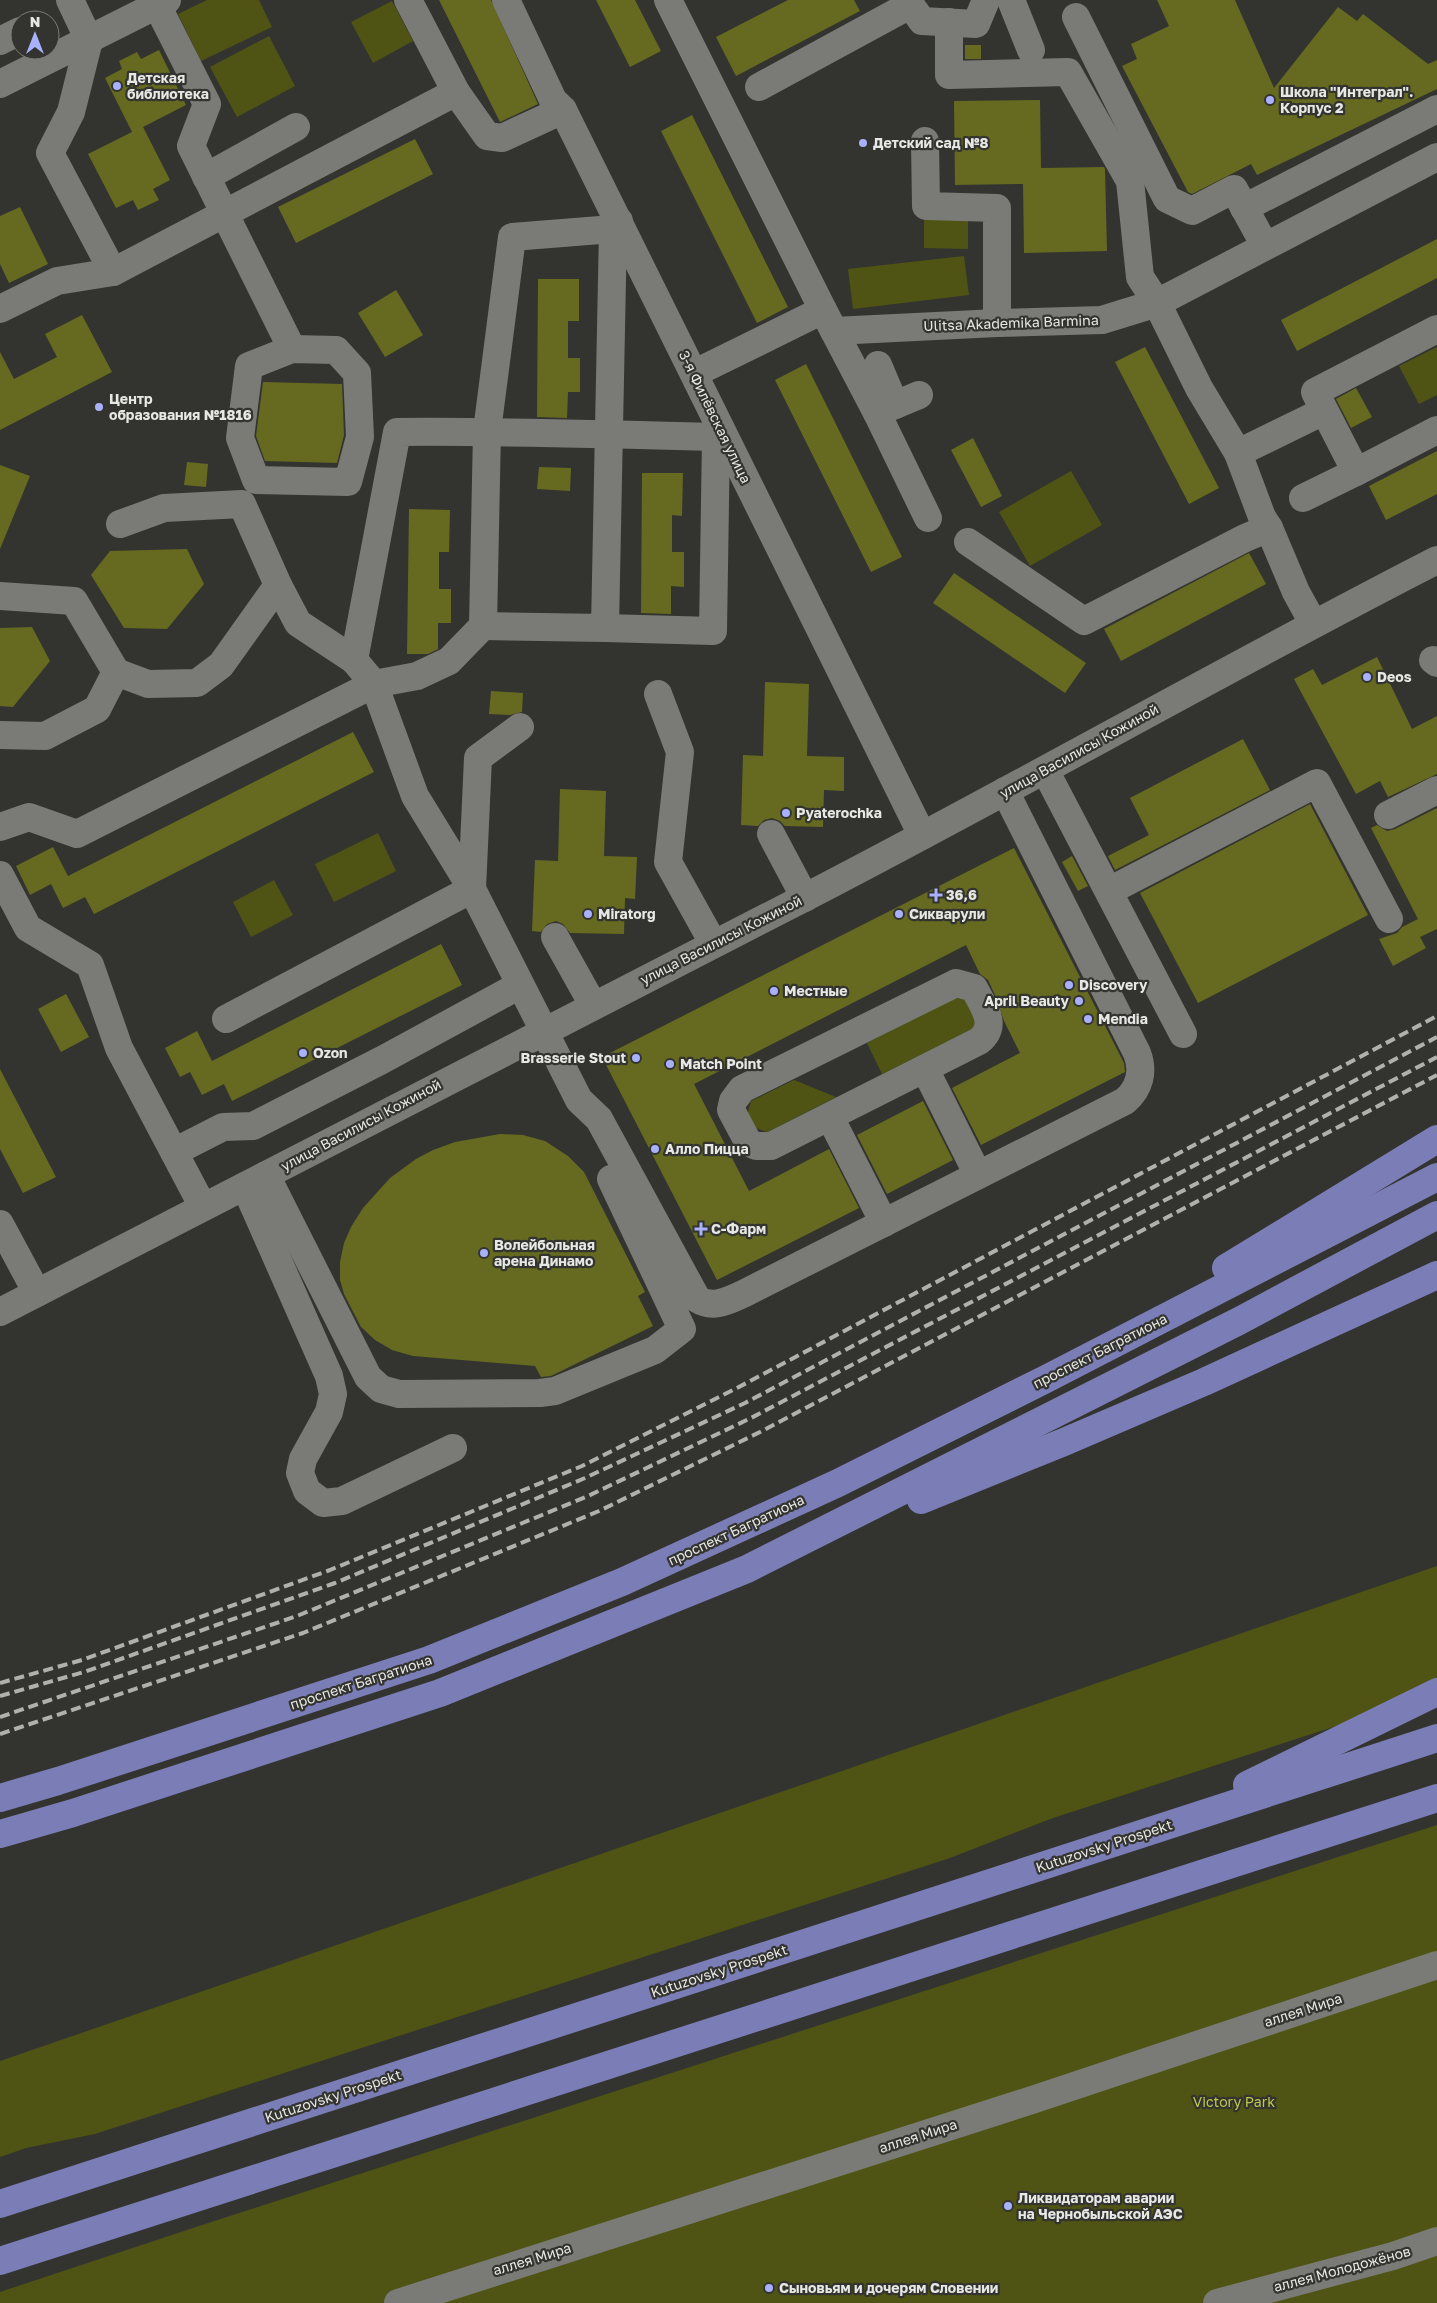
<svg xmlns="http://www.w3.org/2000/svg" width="1437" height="2303" font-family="'Golos Text',sans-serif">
<rect width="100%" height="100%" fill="#33342f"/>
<g fill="#4f5414">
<path d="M207,0H259L272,27L201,61L178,14Z"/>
<path d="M392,1L413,41L373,63L351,22Z"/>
<path d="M269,36L295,86L237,117L210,67Z"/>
<path d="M924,219H968V249L924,248Z"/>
<path d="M964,256L969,295L853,309L848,269Z"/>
<path d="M1437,347V395L1419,404L1399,366Z"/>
<path d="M1071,471L1102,525L1030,566L999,512Z"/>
<path d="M378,833L396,871L334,902L315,864Z"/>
<path d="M274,880L293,915L251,937L233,902Z"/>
<path d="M956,998L967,1000L976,1009L975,1025L972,1029L882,1074L867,1043Z"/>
<path d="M794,1080L836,1097L767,1132L753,1127L747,1115L751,1101Z"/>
<path d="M1437,1566V1683L1361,1718L1053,1818L950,1858L95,2134L26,2148L0,2157V2061Z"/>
<path d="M1437,1825V2303H0V2292L199,2226Z"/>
</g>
<g fill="#656a20">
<path d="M439,0H491L538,104L500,122Z"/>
<path d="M596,0H635L661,51L630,67Z"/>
<path d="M788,0H854L860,11L736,76L716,37Z"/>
<path d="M1157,0H1235L1274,88L1338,7L1357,21L1363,14L1428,64L1437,60V89L1257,175L1251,164L1192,194L1188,192L1122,66L1137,59L1131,44L1169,26Z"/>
<rect x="965" y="45" width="16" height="14"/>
<path d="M159,50L186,105L143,127L170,180L153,189L159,200L138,210L133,200L116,208L88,154L132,132L105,78L122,69L119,61L137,52L141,59Z"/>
<path d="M1040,100L1041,168L1104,167L1105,169L1107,251L1024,253L1023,184L955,185L954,101Z"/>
<path d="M692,115L788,307L757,323L661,131Z"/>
<path d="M415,139L433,174L296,243L278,207Z"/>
<path d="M20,207L48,264L9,283L0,264V216Z"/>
<path d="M1437,239V278L1297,351L1281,320Z"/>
<path d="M538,279H579V321H568V358H580V392H568L567,418L537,417Z"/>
<path d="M396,290L423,335L385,357L358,313Z"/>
<path d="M82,315L112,372L0,430V352L14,379L57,357L45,334Z"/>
<path d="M1145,347L1219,488L1189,504L1115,362Z"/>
<path d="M806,364L902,557L871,572L775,380Z"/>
<path d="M263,382L342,384L344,435L337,463L265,461L256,436Z"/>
<path d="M1356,388L1372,417L1351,428L1336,399Z"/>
<path d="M973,438L1002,496L981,507L951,450Z"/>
<path d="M1437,451V494L1386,520L1369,486Z"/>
<path d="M187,462L208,464L206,487L184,485Z"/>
<path d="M0,465L30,476L0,549Z"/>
<path d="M539,467L571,468L570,491L537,489Z"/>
<path d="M642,473H683L682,516L672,515V552H684V587L671,586V614L641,613Z"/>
<path d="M409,509L450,510L449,552H439V589H451V623H438V649L428,654H407Z"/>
<path d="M187,549L204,584L167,629L124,628L91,575L110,551Z"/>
<path d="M1249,553L1266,584L1121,661L1104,629Z"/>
<path d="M954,573L1086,663L1065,693L933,603Z"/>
<path d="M32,627L50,661L13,707L0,706V628Z"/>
<path d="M1377,657L1412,729L1437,716V774L1388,797L1380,781L1356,794L1294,679L1313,669L1322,685Z"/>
<path d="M765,682L809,684L807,756L844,757V791L824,790L823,827L785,826L780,821L772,818L764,820L758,826L741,825L743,755L763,756Z"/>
<path d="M491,691L523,693L522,712L510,715L489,714Z"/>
<path d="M353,732L374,772L94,914L85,897L63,908L51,884L30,895L16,866L53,847L68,876Z"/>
<path d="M1243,739L1270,790L1115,870L1108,856L1149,835L1130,798Z"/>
<path d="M560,789L606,791L604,856L637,857L635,899L625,898L624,934L570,933L563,924L556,921L547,924L541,932L532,931L535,860L558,861Z"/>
<path d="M1310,804L1368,915L1198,1003L1140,893Z"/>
<path d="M1437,808V929L1420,937L1426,948L1393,966L1379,939L1397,933L1402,927L1418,919L1371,828L1377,825L1387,831L1395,829Z"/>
<path d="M1014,848L1124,1063L1125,1072L981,1145L952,1088L1020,1053L1004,1021L995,995L988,980L980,974L966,945L694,1084L749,1191L829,1149L859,1208L717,1280L602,1057Z"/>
<path d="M1072,856L1088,886L1078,891L1062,862Z"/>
<path d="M441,944L462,985L232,1101L224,1084L202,1095L190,1072L180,1077L165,1048L197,1031L212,1061Z"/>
<path d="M66,994L89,1037L61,1052L38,1009Z"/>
<path d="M0,1069L56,1177L23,1193L0,1149Z"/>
<path d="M923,1101L953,1160L887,1194L857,1135Z"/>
<path d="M500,1134L523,1135L545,1141L568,1156L584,1172L645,1292L638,1296L653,1326L551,1376L541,1377L535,1366L413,1356L392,1350L375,1340L361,1327L344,1294L340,1280V1262L344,1243L351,1227L363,1208L390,1178L416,1159L433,1150L455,1142Z"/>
</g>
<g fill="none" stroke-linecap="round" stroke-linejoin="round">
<g stroke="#7a7b76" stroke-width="28">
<path d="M70,0L89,40L71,112L50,153L113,272"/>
<path d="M506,0L553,100L563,110L922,835"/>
<path d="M668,0L823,310"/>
<path d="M907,0L922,21L976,24L986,0"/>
<path d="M1011,0L1031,50"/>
<path d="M157,5L207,104L191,146L292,349"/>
<path d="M1076,17L1167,199L1192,211L1234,189L1265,246"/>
<path d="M949,22V75L1068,72L1130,181L1140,277L1157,303L1199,388L1238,453L1262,517L1269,528L1296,592L1313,623"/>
<path d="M0,41L20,31"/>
<path d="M0,84L167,0"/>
<path d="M759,87L910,5"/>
<path d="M456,92L487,136L502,138L563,110"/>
<path d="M925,141L926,206L997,208V323"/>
<path d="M206,177L296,127"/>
<path d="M1244,208L1437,109"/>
<path d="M0,309L57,281L113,272L456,92L408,0"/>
<path d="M1437,329L1315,392L1356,472L1437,430"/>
<path d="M834,331L877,413L928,518"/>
<path d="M292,349L336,350L357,373L360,437L348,482L256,480L240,438L249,366Z"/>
<path d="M695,373L823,310L834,331L997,323L1102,320L1157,303L1437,157"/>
<path d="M895,405L919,395"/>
<path d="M877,413L895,405L878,365"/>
<path d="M726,443L716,437C610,434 504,431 397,432L354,660L374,684L415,796L472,889L579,1100L599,1119L697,1299C713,1309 727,1301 743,1294L1125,1101C1140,1088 1144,1071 1137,1053L1005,791"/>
<path d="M1238,453L1324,411"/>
<path d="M1303,498L1356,472"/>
<path d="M968,542L1084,621L1245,538L1269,528"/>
<path d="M278,585L298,623L354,660"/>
<path d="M0,596L74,601L116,672"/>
<path d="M483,626L605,628L613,229"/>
<path d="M605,628L713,631L716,437"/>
<path d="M1433,660L1437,663"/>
<path d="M658,694L680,752L668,862L713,943"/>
<path d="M0,735L45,736L97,709L116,672L148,684L197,683L221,665L278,585L242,504L164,508L120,524"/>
<path d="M1045,770L1183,1034"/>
<path d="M1388,815L1437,790"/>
<path d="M0,827L29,817L77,834L374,684L417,676L449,661L483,626L487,431L512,237L613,229L619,221"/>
<path d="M771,834L805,898"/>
<path d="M0,875L28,928L90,965L119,1048L203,1207"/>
<path d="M1109,891L1317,783L1389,919"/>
<path d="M555,937L593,1005"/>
<path d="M956,983L974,988C983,1006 999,1025 979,1041L771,1146H756L748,1142L731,1110L733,1101L742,1089Z"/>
<path d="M226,1019L472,889L478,758L520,727"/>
<path d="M925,1069L978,1175"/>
<path d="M830,1117L884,1223"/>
<path d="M174,1152L223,1127L253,1126L382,1060L520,985"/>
<path d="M266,1175L368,1377L381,1389L399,1394L540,1393L555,1391L655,1350L682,1329L611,1179"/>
<path d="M245,1186L329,1376L333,1394L329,1412L303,1459L300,1473L307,1491L323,1503L342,1501L453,1448"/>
<path d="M0,1224L37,1293"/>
<path d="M0,1312C268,1173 536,1035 804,898C1017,788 1224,669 1437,560"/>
<path d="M398,2303L1032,2100L1437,1965"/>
<path d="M1217,2303L1393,2256L1437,2241"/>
</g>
<g stroke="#7b7db7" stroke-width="28">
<path d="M1226,1268L1437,1139"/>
<path d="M921,1500L1064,1442L1204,1382L1437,1275"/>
<path d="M1247,1785L1437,1692"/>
<path d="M0,1798L58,1781L429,1660L622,1582L838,1483L1046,1379L1437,1177"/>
<path d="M0,1834L73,1813L440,1693L747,1569L1239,1321L1437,1215"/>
<path d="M0,2204L1437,1738"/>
<path d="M0,2261L1437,1798"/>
</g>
<g stroke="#b0b1ad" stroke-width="4" stroke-dasharray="10 5" stroke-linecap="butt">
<path d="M0,1683L82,1660L330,1570L582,1466L737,1388L1437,1016"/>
<path d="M0,1696L84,1672L335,1583L585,1478L745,1403L1437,1037"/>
<path d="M0,1717L297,1616L588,1496L751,1418L1437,1057"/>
<path d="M0,1734L303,1633L599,1511L760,1432L1437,1075"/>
</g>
</g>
<g fill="#a9b0fc" stroke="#33342f" stroke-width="2">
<circle cx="117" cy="86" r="5"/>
<circle cx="1270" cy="100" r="5"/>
<circle cx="863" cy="143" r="5"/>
<circle cx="99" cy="407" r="5"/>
<circle cx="1367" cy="677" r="5"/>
<circle cx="786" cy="813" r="5"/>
<path d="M933.5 887.5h5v5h5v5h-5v5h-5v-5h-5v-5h5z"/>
<circle cx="588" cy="914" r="5"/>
<circle cx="899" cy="914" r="5"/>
<circle cx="1069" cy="985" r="5"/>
<circle cx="774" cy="991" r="5"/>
<circle cx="1079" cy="1001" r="5"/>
<circle cx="1088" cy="1019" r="5"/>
<circle cx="303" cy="1053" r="5"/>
<circle cx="636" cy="1058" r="5"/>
<circle cx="670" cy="1064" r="5"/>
<circle cx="655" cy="1149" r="5"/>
<path d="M698.5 1221.5h5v5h5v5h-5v5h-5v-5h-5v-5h5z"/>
<circle cx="484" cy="1253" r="5"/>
<circle cx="1008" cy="2206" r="5"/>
<circle cx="769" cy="2288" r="5"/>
</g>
<g text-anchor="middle" stroke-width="4.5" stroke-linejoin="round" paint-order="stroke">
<g font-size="14" font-weight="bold" fill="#e7e8e5" stroke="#33342f" text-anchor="start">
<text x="127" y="83">Детская<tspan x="127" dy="16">библиотека</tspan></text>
<text x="1280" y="97">Школа "Интеграл".<tspan x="1280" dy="16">Корпус 2</tspan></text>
<text x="873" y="148">Детский сад №8</text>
<text x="109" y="404">Центр<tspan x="109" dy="16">образования №1816</tspan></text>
<text x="1377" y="682">Deos</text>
<text x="796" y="818">Pyaterochka</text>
<text x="946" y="900">36,6</text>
<text x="598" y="919">Miratorg</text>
<text x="909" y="919">Сикварули</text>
<text x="1079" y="990">Discovery</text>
<text x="784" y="996">Местные</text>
<text x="1069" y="1006" text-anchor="end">April Beauty</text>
<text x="1098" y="1024">Mendia</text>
<text x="313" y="1058">Ozon</text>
<text x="626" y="1063" text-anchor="end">Brasserie Stout</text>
<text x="680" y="1069">Match Point</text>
<text x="665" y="1154">Алло Пицца</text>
<text x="711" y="1234">C-Фарм</text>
<text x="494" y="1250">Волейбольная<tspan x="494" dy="16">арена Динамо</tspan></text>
<text x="1018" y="2203">Ликвидаторам аварии<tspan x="1018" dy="16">на Чернобыльской АЭС</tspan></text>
<text x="779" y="2293">Сыновьям и дочерям Словении</text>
</g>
<g font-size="14" fill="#e7e8e5" stroke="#33342f">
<text transform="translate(1011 323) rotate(-2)" y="5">Ulitsa Akademika Barmina</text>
<text transform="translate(715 417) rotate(64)" y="5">3-я Филёвская улица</text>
<text transform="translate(1079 751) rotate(-29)" y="5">улица Василисы Кожиной</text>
<text transform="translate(721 940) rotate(-27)" y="5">улица Василисы Кожиной</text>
<text transform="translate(361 1125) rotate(-28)" y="5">улица Василисы Кожиной</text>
<text transform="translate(1100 1351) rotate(-27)" y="5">проспект Багратиона</text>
<text transform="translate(736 1530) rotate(-25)" y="5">проспект Багратиона</text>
<text transform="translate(361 1682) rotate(-18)" y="5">проспект Багратиона</text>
<text transform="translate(1104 1846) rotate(-18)" y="5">Kutuzovsky Prospekt</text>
<text transform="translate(719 1971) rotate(-18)" y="5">Kutuzovsky Prospekt</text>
<text transform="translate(1303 2010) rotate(-18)" y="5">аллея Мира</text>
<text transform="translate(333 2096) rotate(-18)" y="5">Kutuzovsky Prospekt</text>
<text transform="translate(918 2136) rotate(-18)" y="5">аллея Мира</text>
<text transform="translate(532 2259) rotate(-17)" y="5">аллея Мира</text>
<text transform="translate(1342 2269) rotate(-15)" y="5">аллея Молодожёнов</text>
</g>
<g font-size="14" fill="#bfc848" stroke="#33342f">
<text x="1234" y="2107">Victory Park</text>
</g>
</g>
<g transform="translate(35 35)"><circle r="24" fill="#33342f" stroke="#7b7c78"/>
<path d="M0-4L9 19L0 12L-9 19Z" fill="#a9b0fc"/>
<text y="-8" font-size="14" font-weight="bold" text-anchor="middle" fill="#e7e8e5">N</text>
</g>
</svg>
